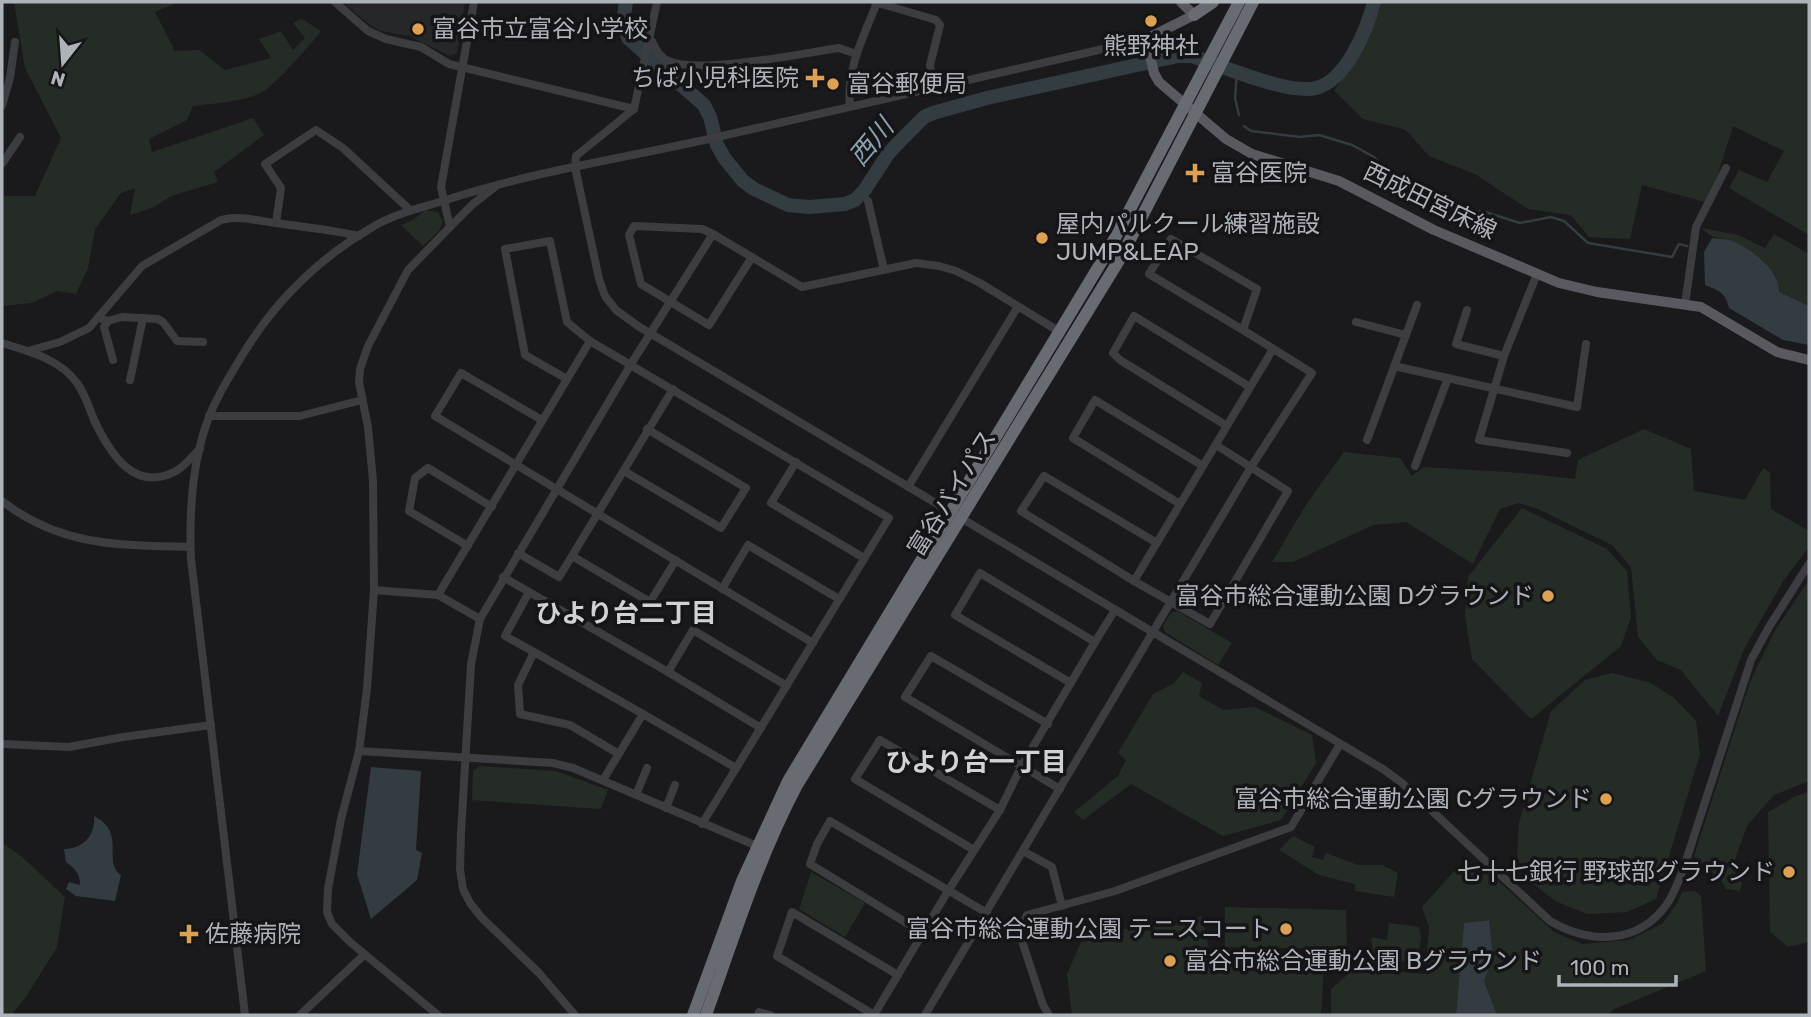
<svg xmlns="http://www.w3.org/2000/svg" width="1811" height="1017" font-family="Rubik,'Noto Sans JP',sans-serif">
<rect width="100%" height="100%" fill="#1a1a1c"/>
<path fill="#262729" d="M343,2H465L457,53L450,56L409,36L381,31L371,26Z"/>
<g fill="#252c25">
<path d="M14,2H179L155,12L175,51L199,50L225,70L271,58L259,39L281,31L293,50L305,38L293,23L302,19L321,31C311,44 277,83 264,91C246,102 213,103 193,106L187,120L149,139L152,152L253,118L264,135L214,172L218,182L171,196L154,207L130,215L135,188L121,193L95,229L88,268L76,294L57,291L32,303L2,306V196H35L61,138L25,68Z"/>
<path d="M1380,2H1809V235L1729,188L1739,170L1767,182L1784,151L1733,126L1709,203L1642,185L1630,239L1589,237L1571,215L1528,209L1475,174L1429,156L1406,130L1363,119L1334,91L1364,46Z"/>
<path d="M425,210L438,212L443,221L439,231L423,246L401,225L413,220Z"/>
<path d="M1702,228L1738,235L1765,248L1774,234L1809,254V306L1778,292C1781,268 1751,250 1731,241C1716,235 1716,242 1702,228Z"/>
<path d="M1644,429L1691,449L1694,491L1745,500L1763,468L1770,472L1771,509L1809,531V547L1784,580L1744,649L1718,716L1681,670L1657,660L1638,637L1631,567L1612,545L1538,509L1519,503L1500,509L1473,564L1406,522L1373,525L1293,562H1272L1307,503L1344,452L1400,458L1412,476L1424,467L1522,473L1575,479L1578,460Z"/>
<path d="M1522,508L1607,549L1627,571L1631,617L1621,646L1531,719L1472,659L1465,616L1468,577Z"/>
<path d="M1809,580V781L1774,795L1747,826L1733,865L1742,884L1740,891L1726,889L1721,880L1694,856L1750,682L1774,632Z"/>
<path d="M1177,611L1232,643L1218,665L1165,632L1163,626L1171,613Z"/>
<path d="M1183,672L1202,683L1199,696L1223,710L1255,707L1312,735L1316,763L1281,820L1223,836L1131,784L1083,820L1074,812L1118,776L1126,760L1118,753L1153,694L1173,684Z"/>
<path d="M1612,673L1651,683L1674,698L1696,721L1700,754L1656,899L1627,912L1587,914L1555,901L1530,881L1517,859L1519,823L1551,711L1585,680Z"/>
<path d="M480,766L556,771L608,790L601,809L472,800L473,771Z"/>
<path d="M1809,792V942L1788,947L1770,932L1768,812L1796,796Z"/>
<path d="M1293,836L1315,847L1312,857L1323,860L1326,853L1358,865H1382L1398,873L1394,897L1355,891V884L1319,875L1279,850Z"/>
<path d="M2,843L21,856L65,897L57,947L26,997L11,1015H2Z"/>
<path d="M1482,866L1554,932L1582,944L1629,940L1662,924L1678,902L1682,892L1695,891L1701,896L1706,971L1612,1010L1610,1015H1497L1484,981L1493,958L1488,920L1464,923L1456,1015H1331V989L1355,968L1425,974L1429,927L1422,907L1456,869Z"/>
<path d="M811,872L865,903L845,937L799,909Z"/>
<path d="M1225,907L1346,910L1347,949L1225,947Z"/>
<path d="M1202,916L1210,953L1324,968L1321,1015H1072L1067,974L1081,942L1096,931L1174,925Z"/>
<path d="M1389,923L1419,927L1421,938L1417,963L1374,958L1371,937L1387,940Z"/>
</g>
<g fill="#333c41">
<path d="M1712,238C1718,239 1725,239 1730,240C1750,248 1780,269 1779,292L1809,306V345L1783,340L1729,308C1726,293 1718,290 1705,285L1704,252Z"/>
<path d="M371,767L421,771L416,850L422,853L417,880L371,919L357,874Z"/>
<path d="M94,816C127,833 102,861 121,875L115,901L76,896L66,889L69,882L80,885C80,873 75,869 66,862L64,849C83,849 96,835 94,816Z"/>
<path d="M1489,920L1493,958L1484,981L1497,1015H1456L1464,923Z"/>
</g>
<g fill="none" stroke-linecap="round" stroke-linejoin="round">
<g stroke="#333c41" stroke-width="2.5">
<path d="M1237,71L1235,98L1239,115"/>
<path d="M1244,126L1251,131L1300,137L1319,135L1352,145L1374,157L1393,178L1404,186L1471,212L1482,211L1520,223L1551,217L1564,221L1588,243L1672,257L1679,244L1687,246"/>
</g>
<path stroke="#333c41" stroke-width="14" d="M626,2L623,22L628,38L704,105L710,117L717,145L725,159L743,181L754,189L788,205L809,207L845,204L855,200L864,191L888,154L902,139L924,117L933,113L987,98L1178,56H1192C1222,66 1289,95 1316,88C1347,80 1367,29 1374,2"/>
<g stroke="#3c3d41" stroke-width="8">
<path d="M335,2L368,31L386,39L421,47L449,64L634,109"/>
<path d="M657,2L634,109L576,156L575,167L599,279L605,296L616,310L638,326L1383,769L1402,783L1550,921C1590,944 1638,945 1667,904C1674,894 1678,882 1683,870L1751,660L1769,627L1809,564"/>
<path d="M875,2L936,20L940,25L930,65L933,88"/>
<path d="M649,40L652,41C655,49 660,57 668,61C699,75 803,53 839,48L856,54"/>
<path d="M2,106L10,78L15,42"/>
<path d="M850,106C846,70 864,35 877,3"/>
<path d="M2,164L20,137"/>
<path d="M868,201L884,270"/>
<path d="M276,223L281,188L265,164L316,130L343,148L410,210"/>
<path d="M450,227L473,204L496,186"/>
<path d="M713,234L702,229L634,226L629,235L641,284L709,325L752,257"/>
<path d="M1171,239L1257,289L1243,330L1149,274Z"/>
<path d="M1537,274L1504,356L1479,440L1567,453"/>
<path d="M1685,304L1696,227L1726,168"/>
<path d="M1467,310L1456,344L1504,356"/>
<path d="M99,318L108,321L122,317L158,319L163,322L177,341L203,342"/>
<path d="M108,321L104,327L113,360"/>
<path d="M1356,322L1406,335"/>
<path d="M2,343C28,351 60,359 77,383C86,395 89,409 95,422C111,455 135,493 176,471C185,466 192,456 200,449"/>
<path d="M28,351L60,342L89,328L142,266L221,220C239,215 258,221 276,223C304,227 332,230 359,236"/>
<path d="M1394,366L1577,407L1586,344"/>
<path d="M567,379L525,355L505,249L550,241L567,322L590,341L889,518L702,824"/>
<path d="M130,380L143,318"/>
<path d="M673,389L572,556L650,602L676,560"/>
<path d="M209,416H300L362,400"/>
<path d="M542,420L461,373L435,416L813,643"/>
<path d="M1227,426L1120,360L1113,353L1134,316L1250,387"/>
<path d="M1367,440L1417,305"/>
<path d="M796,462L771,503L864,558"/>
<path d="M1415,466L1448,378"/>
<path d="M624,471L721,528L746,488L647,429"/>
<path d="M908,487L1017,308"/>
<path d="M2,501C61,547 120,545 190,547"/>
<path d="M1180,504L1073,438L1095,400L1203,466"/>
<path d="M1157,543L1044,476L1021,511L1134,581L1210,624L1288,491L1216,445"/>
<path d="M468,546L409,511L415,478L428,468L492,507"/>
<path d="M518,553L559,577L572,556"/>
<path d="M503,577L668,672"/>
<path d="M1134,581L1273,349"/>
<path d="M722,589L748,545L839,599"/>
<path d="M374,590L438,595L480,619"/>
<path d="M529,592L505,636L534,652"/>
<path d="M438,595L590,341"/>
<path d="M1095,642L1115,610"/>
<path d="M1048,724L931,656L905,697L1060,789"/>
<path d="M761,728L668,672L693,630L787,686"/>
<path d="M2,744L69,747L123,737L211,725"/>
<path d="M359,751L553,763L573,768L757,846"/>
<path d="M619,754L570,725L520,714L518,685L534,652L643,714"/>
<path d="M603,780L643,714L736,768"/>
<path d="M636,795L647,768"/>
<path d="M666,808L675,785"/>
<path d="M974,850L855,779L880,740L1000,810"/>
<path d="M1023,851L1052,867L1062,906"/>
<path d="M923,933L810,864L817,844L830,821L987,913"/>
<path d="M245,1015L191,559C189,512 192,461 209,417C217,396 229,377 240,359C273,303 320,257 376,225C399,212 425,207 449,199C535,171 625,158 713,138C857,105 1002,73 1146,39"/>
<path d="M300,1015L364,955"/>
<path d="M438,1015L350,942L332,924L327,912L328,889L341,819L359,751L367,689L374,590L373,481L368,427L359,382L360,369L368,346L408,270L450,227L441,187L474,2"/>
<path d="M575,1015L539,973L482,918L470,903L463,889L460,869L461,833L471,664L480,619L631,364L713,234L802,287L916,263L939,266L956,271L980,283L1060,332"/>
<path d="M758,1015L759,1012L770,1015"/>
<path d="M874,1015L948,891L1000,810L1021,767L1095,642L980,573L955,615L1071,683"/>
<path d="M874,1015L777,956L792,912L898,975"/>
<path d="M925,1015L1251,467L1312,373L1243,330"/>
<path d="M1049,1015L1043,1005L1021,938V928L1027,915L1115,891L1291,827L1340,744"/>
</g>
<path stroke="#585a5f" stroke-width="10" d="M1181,2L1194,15L1146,39L1154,73L1159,82L1226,139L1252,154L1339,181L1434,230L1559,283L1597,292L1701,307L1777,352L1809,360"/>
<g stroke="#686b71" stroke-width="12">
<path d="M1194,15L1213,2"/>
<path d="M693,1015L742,881L788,781L1108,251L1239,2"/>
<path d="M706,1015C734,937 758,859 797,785L1121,257L1253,2"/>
</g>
</g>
<g fill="#dea151" stroke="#151517" stroke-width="2.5">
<circle cx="1151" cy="21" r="7"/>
<circle cx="418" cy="29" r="7"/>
<path d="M811.5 67.5h7v7h7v7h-7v7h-7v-7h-7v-7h7z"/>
<circle cx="833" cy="84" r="7"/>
<path d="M1191.5 162.5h7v7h7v7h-7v7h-7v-7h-7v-7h7z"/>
<circle cx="1042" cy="238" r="7"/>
<circle cx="1548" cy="596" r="7"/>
<circle cx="1606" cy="799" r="7"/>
<circle cx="1789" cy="872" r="7"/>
<circle cx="1286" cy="929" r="7"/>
<path d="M185.5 923.5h7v7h7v7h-7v7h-7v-7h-7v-7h7z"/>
<circle cx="1170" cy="961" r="7"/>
</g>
<g text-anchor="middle" stroke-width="7" stroke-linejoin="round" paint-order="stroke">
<g font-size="24" fill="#aeb3ba" stroke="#151517" text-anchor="start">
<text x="432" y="37">富谷市立富谷小学校</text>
<text x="1151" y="54" text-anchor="middle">熊野神社</text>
<text x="799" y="86" text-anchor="end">ちば小児科医院</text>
<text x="847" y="92">富谷郵便局</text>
<text x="1211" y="181">富谷医院</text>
<text x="1056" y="232">屋内パルクール練習施設<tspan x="1056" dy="28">JUMP&amp;LEAP</tspan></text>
<text x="1534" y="604" text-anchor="end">富谷市総合運動公園 Dグラウンド</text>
<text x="1592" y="807" text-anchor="end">富谷市総合運動公園 Cグラウンド</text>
<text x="1775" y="880" text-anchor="end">七十七銀行 野球部グラウンド</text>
<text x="1272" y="937" text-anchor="end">富谷市総合運動公園 テニスコート</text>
<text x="205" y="942">佐藤病院</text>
<text x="1184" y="969">富谷市総合運動公園 Bグラウンド</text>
</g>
<g font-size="24" fill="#aeb3ba" stroke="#151517">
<text transform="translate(1430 201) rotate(26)" y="8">西成田宮床線</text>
<text transform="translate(952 493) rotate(-58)" y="8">富谷バイパス</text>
</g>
<g font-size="26" font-style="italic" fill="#8aa2b0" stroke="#151517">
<text transform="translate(871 142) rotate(-50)" y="9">西川</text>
</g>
<g font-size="26" font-weight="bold" fill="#cfd2d6" stroke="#151517">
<text x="626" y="622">ひより台二丁目</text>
<text x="976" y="771">ひより台一丁目</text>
</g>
</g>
<rect width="1811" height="1017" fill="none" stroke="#aeb3ba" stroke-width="7"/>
<g transform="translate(63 63) rotate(197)" stroke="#151517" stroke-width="5" paint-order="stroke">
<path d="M0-5L12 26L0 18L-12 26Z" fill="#aeb3ba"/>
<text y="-10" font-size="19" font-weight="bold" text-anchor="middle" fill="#aeb3ba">N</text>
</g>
<path d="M1559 975v10h117v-10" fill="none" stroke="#aeb3ba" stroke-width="3.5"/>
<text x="1570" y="975" font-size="21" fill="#aeb3ba" stroke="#151517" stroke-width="5" paint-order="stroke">100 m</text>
</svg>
